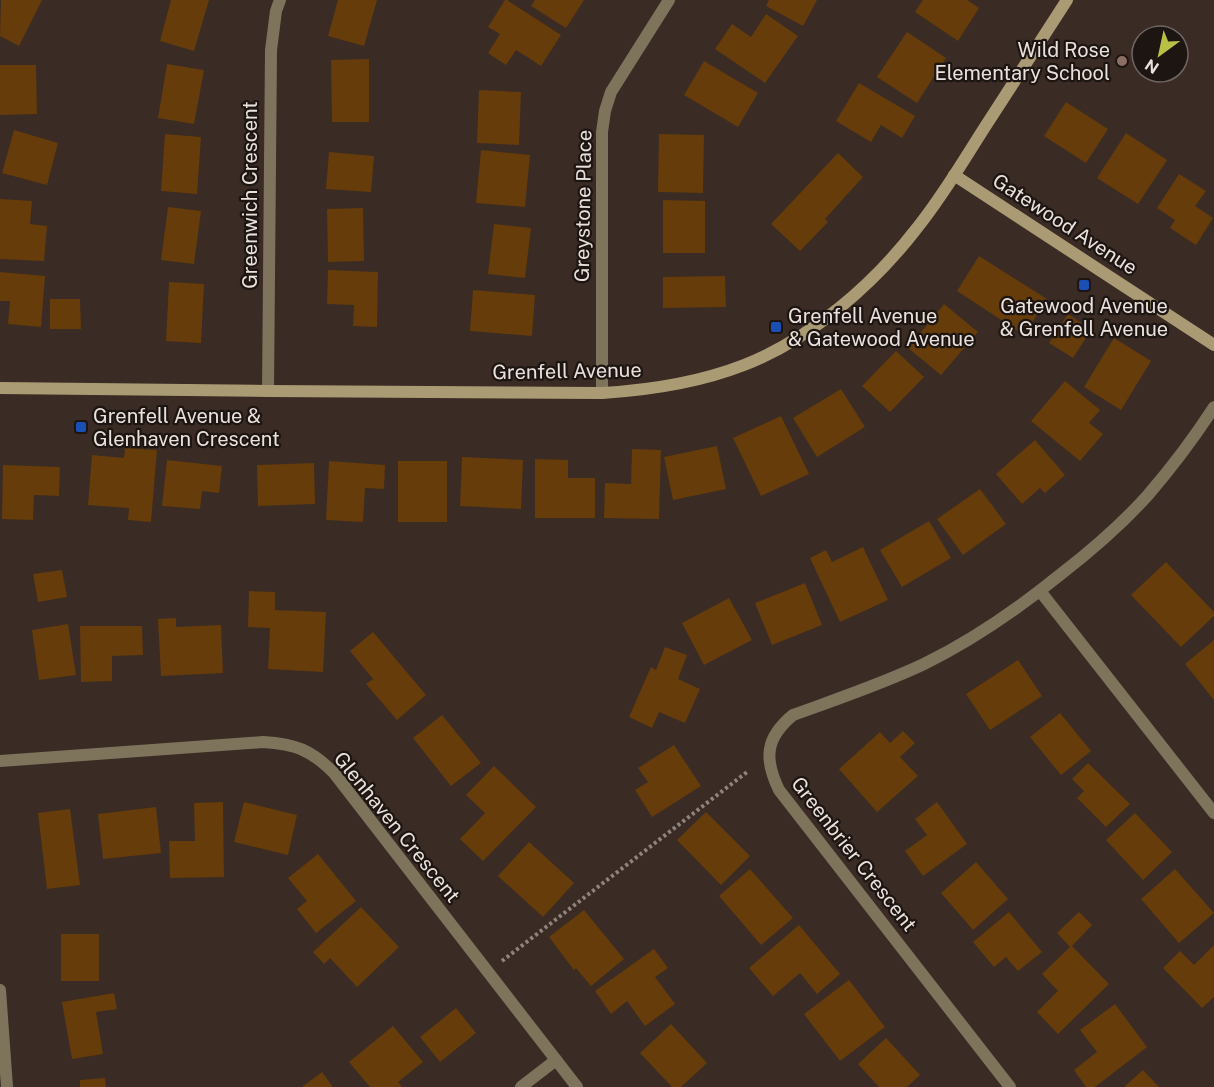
<svg xmlns="http://www.w3.org/2000/svg" width="1214" height="1087" font-family="'Public Sans',sans-serif">
<rect width="100%" height="100%" fill="#3a2b24"/>
<g fill="#653c0a">
<path d="M1,0H42L19,46L0,36Z"/>
<path d="M171,0H209L194,51L160,41Z"/>
<path d="M338,0H377L364,46L328,36Z"/>
<path d="M505,0H507L561,35L541,66L516,50L506,65L488,53L500,34L488,27Z"/>
<path d="M535,0H584L566,28L531,6Z"/>
<path d="M769,0H817L803,26L766,6Z"/>
<path d="M923,0H967L979,8L958,41L915,12Z"/>
<path d="M766,14L798,36L765,83L715,49L732,24L751,37Z"/>
<path d="M907,32L946,58L917,103L877,77Z"/>
<path d="M369,59V122H332L331,60Z"/>
<path d="M704,61L758,93L738,127L684,95Z"/>
<path d="M167,64L204,70L194,124L158,118Z"/>
<path d="M0,65H36L37,114L0,115Z"/>
<path d="M859,83L915,116L902,138L881,125L871,142L836,121Z"/>
<path d="M479,90L521,92L519,145L477,143Z"/>
<path d="M1066,102L1108,129L1086,163L1044,136Z"/>
<path d="M14,130L58,143L47,185L2,173Z"/>
<path d="M1126,133L1167,160L1138,204L1097,178Z"/>
<path d="M165,134L201,137L197,194L161,191Z"/>
<path d="M659,134L704,135L703,193L658,192Z"/>
<path d="M481,150L530,155L525,207L476,203Z"/>
<path d="M329,152L374,156L371,192L326,189Z"/>
<path d="M838,153L863,177L825,219L828,222L800,251L771,224Z"/>
<path d="M1179,174L1206,191L1195,206L1213,218L1196,245L1170,228L1175,220L1157,208Z"/>
<path d="M0,199L32,201L30,224L47,226L44,261L0,259Z"/>
<path d="M663,200L705,201V253H663Z"/>
<path d="M168,207L201,211L194,264L161,260Z"/>
<path d="M363,208L364,261L328,262L327,209Z"/>
<path d="M494,224L531,228L525,278L488,274Z"/>
<path d="M979,256L1047,299L1024,335L957,291Z"/>
<path d="M328,270L378,272L377,327L353,326L354,305L327,304Z"/>
<path d="M0,272L45,276L41,327L8,324L10,301H0Z"/>
<path d="M725,276L726,307L663,308V277Z"/>
<path d="M169,282L204,284L201,343L166,341Z"/>
<path d="M473,290L535,295L532,336L470,331Z"/>
<path d="M50,299H80L81,329H50Z"/>
<path d="M944,304L978,332L941,375L908,348Z"/>
<path d="M1068,314L1091,330L1073,358L1049,343Z"/>
<path d="M1114,338L1151,361L1121,410L1084,387Z"/>
<path d="M896,351L924,377L890,412L862,386Z"/>
<path d="M1065,381L1100,410L1089,423L1103,434L1080,461L1031,421Z"/>
<path d="M841,389L865,427L817,457L793,418Z"/>
<path d="M781,416L809,474L761,496L733,438Z"/>
<path d="M1035,440L1065,475L1045,493L1040,488L1022,504L996,474Z"/>
<path d="M717,446L726,489L673,500L664,457Z"/>
<path d="M125,448L157,450L151,522L128,520L129,508L88,505L92,455L124,458Z"/>
<path d="M632,449L661,450L659,519L604,518L605,483L631,484Z"/>
<path d="M462,457L523,460L521,509L460,506Z"/>
<path d="M535,459L568,460V478H595V518H535Z"/>
<path d="M167,460L222,466L219,493L202,491L200,509L162,506Z"/>
<path d="M329,461L385,465L384,489L365,488L363,522L326,520Z"/>
<rect x="398" y="461" width="49" height="61"/>
<path d="M314,463L315,504L258,506L257,465Z"/>
<path d="M3,465L60,467L59,496L34,495L33,520L2,519Z"/>
<path d="M980,489L1006,524L963,555L937,519Z"/>
<path d="M929,521L951,558L902,587L880,550Z"/>
<path d="M863,547L888,600L840,622L810,558L826,550L832,562Z"/>
<path d="M1166,562L1214,612V616L1181,647L1131,595Z"/>
<path d="M62,570L67,597L38,602L33,574Z"/>
<path d="M805,583L822,625L772,645L755,603Z"/>
<path d="M249,591L275,592V610L326,612L323,672L268,669L270,628L248,627Z"/>
<path d="M729,598L752,640L704,665L682,623Z"/>
<path d="M176,618V627L221,625L223,673L161,676L158,619Z"/>
<path d="M68,624L76,675L39,680L32,630Z"/>
<path d="M80,626H142L143,655L112,656V681L81,682Z"/>
<path d="M373,632L426,695L397,720L366,684L373,679L350,651Z"/>
<path d="M1214,640V700L1185,664Z"/>
<path d="M665,647L687,655L678,679L700,689L685,723L659,712L652,728L629,717L651,667L656,670Z"/>
<path d="M1018,660L1042,696L990,730L966,694Z"/>
<path d="M1060,713L1091,751L1061,775L1030,737Z"/>
<path d="M442,715L481,763L451,786L413,738Z"/>
<path d="M903,731L915,743L900,757L918,776L877,812L839,769L880,732L890,743Z"/>
<path d="M674,745L701,786L652,817L635,790L648,782L638,768Z"/>
<path d="M1088,763L1130,804L1106,827L1077,798L1084,791L1072,779Z"/>
<path d="M494,766L536,807L483,861L460,839L485,813L466,795Z"/>
<path d="M223,802L224,877L170,878L169,841H195L194,803Z"/>
<path d="M244,802L297,815L288,855L234,842Z"/>
<path d="M937,802L967,844L923,876L905,851L927,835L915,819Z"/>
<path d="M156,807L161,853L103,859L98,814Z"/>
<path d="M70,809L80,885L47,889L38,813Z"/>
<path d="M706,812L750,856L721,885L677,840Z"/>
<path d="M1135,813L1172,852L1143,880L1106,840Z"/>
<path d="M529,842L574,883L543,917L498,876Z"/>
<path d="M318,854L356,901L316,933L297,909L307,901L288,878Z"/>
<path d="M976,862L1008,899L973,930L941,893Z"/>
<path d="M750,869L793,918L761,945L719,896Z"/>
<path d="M1175,869L1214,913L1179,943L1141,899Z"/>
<path d="M361,907L399,947L357,987L330,958L324,964L313,952Z"/>
<path d="M584,910L624,959L591,986L576,968L574,970L549,937Z"/>
<path d="M1009,912L1042,952L1018,971L1006,957L994,967L973,942Z"/>
<path d="M1079,912L1092,925L1072,946L1109,984L1058,1034L1037,1012L1058,991L1042,974L1070,947L1057,933Z"/>
<path d="M799,925L840,974L817,994L800,973L773,996L749,968Z"/>
<rect x="61" y="934" width="38" height="47"/>
<path d="M1214,945V997L1202,1008L1163,968L1180,951L1194,965Z"/>
<path d="M654,949L668,968L655,977L675,1004L645,1026L627,1001L611,1014L595,991Z"/>
<path d="M849,980L885,1027L840,1061L804,1014Z"/>
<path d="M114,993L117,1009L96,1012L103,1054L72,1059L62,1002Z"/>
<path d="M1115,1004L1147,1047L1095,1087H1086L1074,1070L1097,1052L1080,1030Z"/>
<path d="M456,1008L476,1033L440,1062L420,1037Z"/>
<path d="M671,1024L707,1063L681,1087H672L640,1053Z"/>
<path d="M393,1026L423,1062L398,1082L402,1087H370L349,1062Z"/>
<path d="M886,1038L920,1075L907,1087H879L858,1064Z"/>
<path d="M1143,1070L1159,1087H1124Z"/>
<path d="M322,1072L333,1087H302Z"/>
<path d="M105,1078L106,1087H80V1080Z"/>
</g>
<g fill="none" stroke-linecap="round" stroke-linejoin="round">
<path stroke="#90847e" stroke-width="4" stroke-dasharray="3 3" stroke-linecap="butt" d="M502,961L747,772"/>
<g stroke="#7e745c" stroke-width="12">
<path d="M268,391L271,50L276,11L280,0"/>
<path d="M602,393V132L605,111L611,92L669,0"/>
<path d="M1040,591L1214,813"/>
<path d="M0,761L263,742C296,744 311,750 334,773L577,1087"/>
<path d="M0,990L7,1087"/>
<path d="M521,1087L556,1060"/>
<path d="M1010,1087L779,790C764,759 765,738 793,715C837,699 882,684 924,664C973,640 1019,608 1061,574C1092,550 1122,524 1148,495C1172,467 1194,438 1214,407"/>
</g>
<g stroke="#ab9b74" stroke-width="12">
<path d="M954,175L1214,345"/>
<path d="M0,388L268,391L602,393C651,390 698,383 744,365C811,339 874,284 917,228C942,197 962,163 983,130C1011,87 1039,43 1067,0"/>
</g>
</g>
<circle fill="#8d6e63" stroke="#1c1512" stroke-width="2" cx="1122" cy="61" r="6"/>
<g fill="#1a4fb4" stroke="#1c1512" stroke-width="2">
<rect x="1078" y="279" width="12" height="12" rx="3"/>
<rect x="770" y="321" width="12" height="12" rx="3"/>
<rect x="75" y="421" width="12" height="12" rx="3"/>
</g>
<g text-anchor="middle" stroke-width="4.5" stroke-linejoin="round" paint-order="stroke">
<g font-size="20" fill="#ebe1dc" stroke="#1c1512" text-anchor="start">
<text x="1110" y="57" text-anchor="end">Wild Rose<tspan x="1110" dy="23">Elementary School</tspan></text>
<text x="1084" y="313" text-anchor="middle">Gatewood Avenue<tspan x="1084" dy="23">&amp; Grenfell Avenue</tspan></text>
<text x="788" y="323">Grenfell Avenue<tspan x="788" dy="23">&amp; Gatewood Avenue</tspan></text>
<text x="93" y="423">Grenfell Avenue &amp;<tspan x="93" dy="23">Glenhaven Crescent</tspan></text>
</g>
<g font-size="20" fill="#ebe1dc" stroke="#1c1512">
<text transform="translate(250 195) rotate(-90)" y="7">Greenwich Crescent</text>
<text transform="translate(583 206) rotate(-89)" y="7">Greystone Place</text>
<text transform="translate(1065 224) rotate(33)" y="7">Gatewood Avenue</text>
<text transform="translate(567 371) rotate(-1)" y="7">Grenfell Avenue</text>
<text transform="translate(397 827) rotate(51)" y="7">Glenhaven Crescent</text>
<text transform="translate(854 854) rotate(52)" y="7">Greenbrier Crescent</text>
</g>
</g>
<g transform="translate(1160 54) rotate(213)"><circle r="28" fill="#1c1512" stroke="#6f6763" stroke-width="1.5"/>
<path d="M0-4.5L10 22L0 15L-10 22Z" fill="#bac045"/>
<text y="-9" font-size="16" font-weight="bold" text-anchor="middle" fill="#ebe1dc">N</text>
</g>
</svg>
